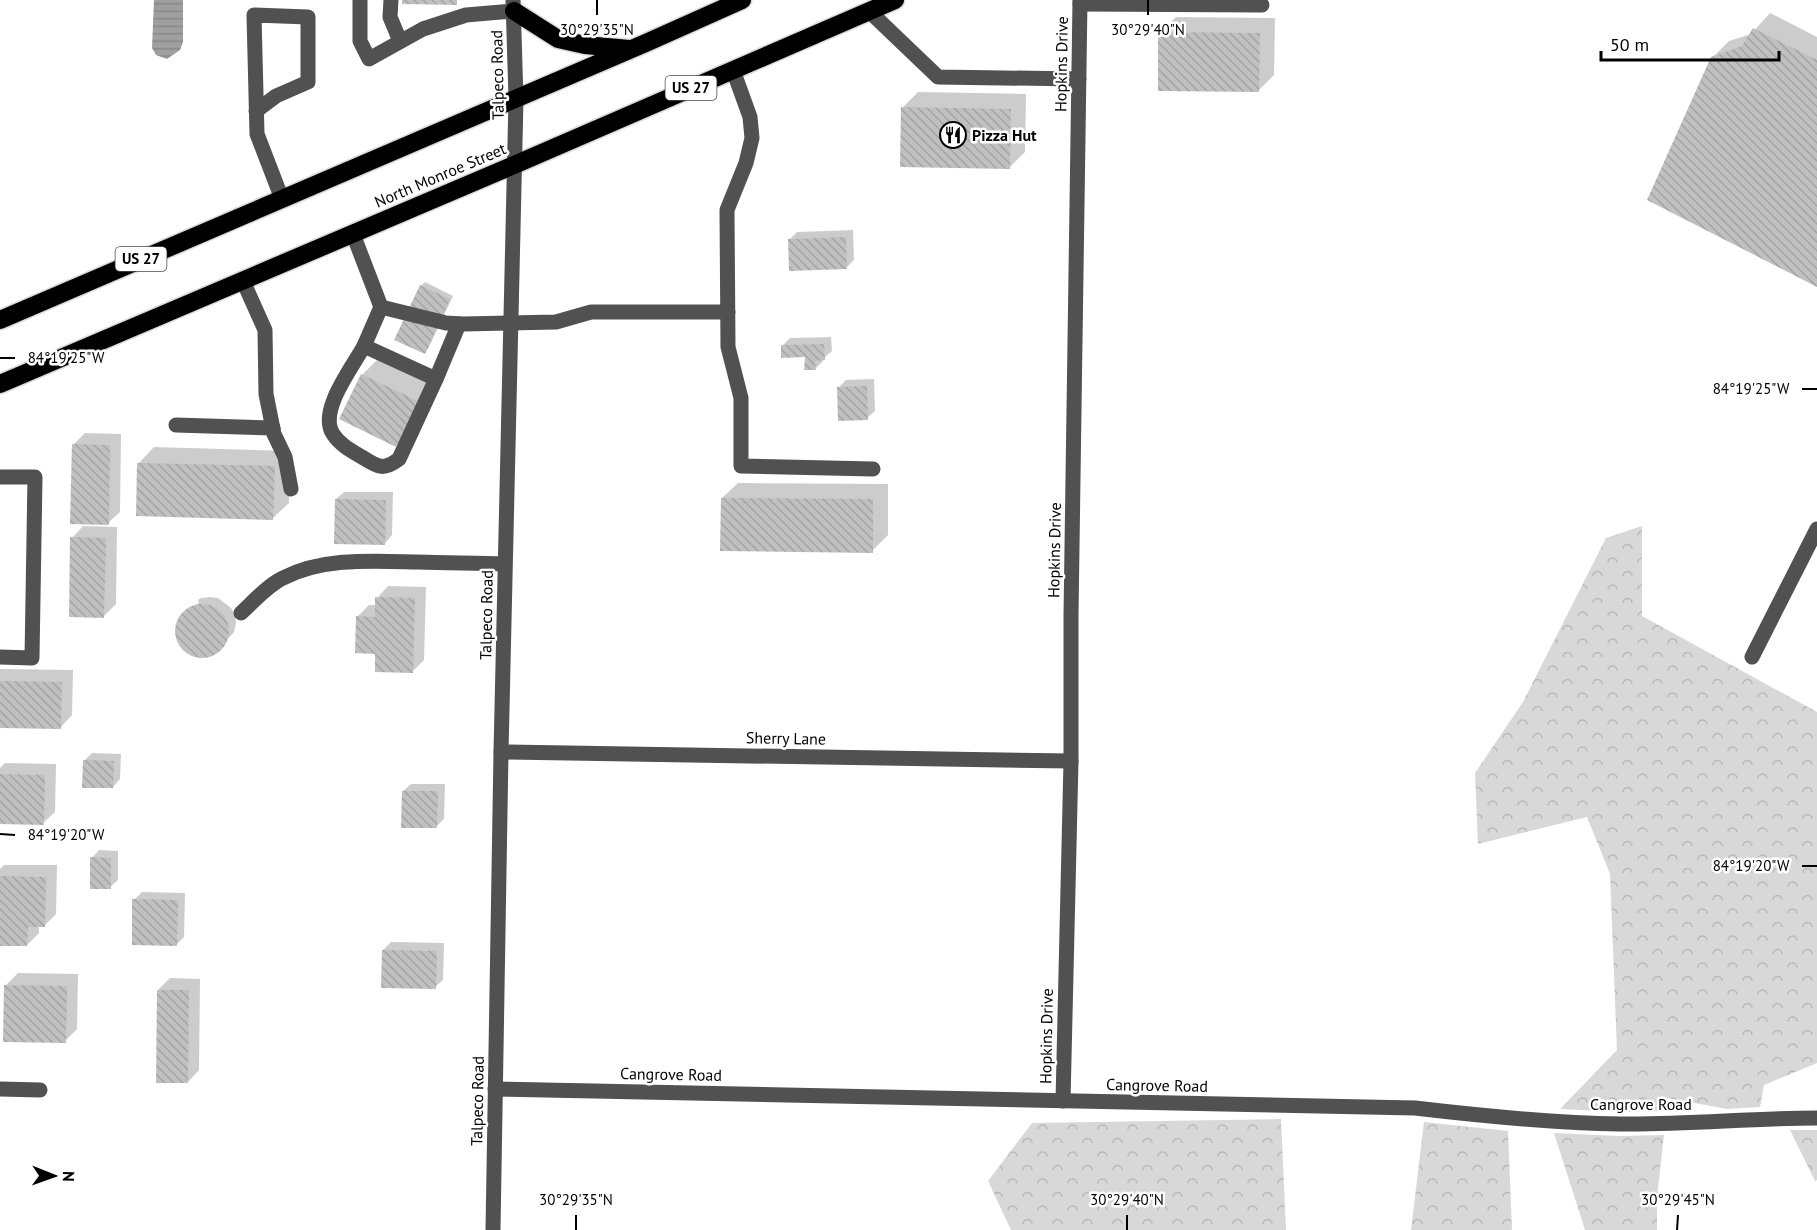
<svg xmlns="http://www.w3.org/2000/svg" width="1817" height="1230" font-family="'PT Sans',sans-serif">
<defs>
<pattern id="forest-crowns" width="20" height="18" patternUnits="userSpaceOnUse" patternTransform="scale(1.5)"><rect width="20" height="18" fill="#d8d8d8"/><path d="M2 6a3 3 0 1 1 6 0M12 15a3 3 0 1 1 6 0" fill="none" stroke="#b8b8b8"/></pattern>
<pattern id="water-rules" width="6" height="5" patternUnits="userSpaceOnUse" patternTransform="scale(1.5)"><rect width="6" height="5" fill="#9f9f9f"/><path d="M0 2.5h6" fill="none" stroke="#878787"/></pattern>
<pattern id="building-back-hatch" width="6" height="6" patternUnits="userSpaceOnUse" patternTransform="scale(1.5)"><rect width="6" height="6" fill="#c0c0c0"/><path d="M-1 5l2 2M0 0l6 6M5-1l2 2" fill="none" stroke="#a3a3a3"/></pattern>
</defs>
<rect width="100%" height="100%" fill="#fff"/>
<g fill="url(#forest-crowns)">
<path d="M1642,526V616L1817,712V1063L1764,1085L1760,1107L1727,1109L1668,1098L1667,1111L1620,1112L1560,1109L1617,1050L1610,874L1587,817L1478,844L1475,773L1523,702L1606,538Z"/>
<path d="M1281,1119L1286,1230H1011L988,1181L1032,1123Z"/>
<path d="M1424,1122L1508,1131L1512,1230H1411Z"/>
<path d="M1790,1130H1817V1180L1815,1181Z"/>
<path d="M1554,1133L1619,1136L1664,1135L1657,1197V1230H1585Z"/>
</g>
<path fill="url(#water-rules)" d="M154,0H183V42L180,50L167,59L156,55L152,48Z"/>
<g fill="#0003">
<path d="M1770,13L1817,37V285L1712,58L1729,41L1751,34Z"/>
<path d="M1176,17L1275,18L1274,75L1258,91L1160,33Z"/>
<path d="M918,92L1026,94L1025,152L1010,167L902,108Z"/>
<path d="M853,230L854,260L846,268L790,239L797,232Z"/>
<path d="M425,282L453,296L428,349L424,353L421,286Z"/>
<path d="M831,337L832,351L823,359V361L815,369L807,356L782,346L790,338Z"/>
<path d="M378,359L432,385L412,429L396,445L362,375Z"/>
<path d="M874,379L875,411L867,418L838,388L846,380Z"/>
<path d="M85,433L121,434L120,512L108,523L73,445Z"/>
<path d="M154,447L290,451L289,503L273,518L139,463Z"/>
<path d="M738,483L888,484V535L872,551L722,498Z"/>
<path d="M344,492H393L392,535L385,543L336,499Z"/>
<path d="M83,526L117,527L116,604L104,616L72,538Z"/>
<path d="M388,586L426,587L424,660L412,672L377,652L357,617L369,605H376L377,598Z"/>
<path d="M210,597L218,598L231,608L235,615L236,623L234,632L215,653L208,657H200L191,655L184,650L179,643L176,635V626L179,618L185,611L199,603L198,600L193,603L201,598Z"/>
<path d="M0,669L73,670L72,715L61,727L0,726Z"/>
<path d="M92,753L121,754L120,779L113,787L84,761Z"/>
<path d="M5,763L56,764L55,812L43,823H0V768Z"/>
<path d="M411,784H445L444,819L436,827L403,791Z"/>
<path d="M99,850L118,851V880L110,887L92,858Z"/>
<path d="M4,865H57L56,914L44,926H39V933L27,945L0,944V869Z"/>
<path d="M142,892L185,893L184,937L176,945L134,900Z"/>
<path d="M391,942L444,943L443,980L435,987L383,950Z"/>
<path d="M18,973L78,974L77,1029L65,1041L6,985Z"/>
<path d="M170,978L200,979L199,1070L188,1082L158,990Z"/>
</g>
<g fill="url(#building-back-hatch)">
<path d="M402,0H457V5L402,4Z"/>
<path d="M1753,28L1817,60V287L1647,200L1711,57L1742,46Z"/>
<path d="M1158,32L1260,33L1259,92L1158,91Z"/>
<path d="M901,107L1011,109L1010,169L900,167Z"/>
<path d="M846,237L847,269L789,271L788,239Z"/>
<path d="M420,285L450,299L425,354L394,340Z"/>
<path d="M824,344L825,360L815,361L816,370H804L805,357L781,358V345Z"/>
<path d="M361,374L418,401L396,447L339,419Z"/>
<path d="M867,386L868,420L838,421L837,387Z"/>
<path d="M72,444L110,445L109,525L70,524Z"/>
<path d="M137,463L275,466L273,520L136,516Z"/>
<path d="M721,498L873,499V553L720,551Z"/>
<path d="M335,499L386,500L385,545L334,544Z"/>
<path d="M70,537L106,538L104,618L69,617Z"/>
<path d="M375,597L415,598L413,673L375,672V654L355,653L356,616L375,617Z"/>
<circle cx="202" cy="631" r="27"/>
<path d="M0,681L62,682L61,729L0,728Z"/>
<path d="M83,760L114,761L113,788H82Z"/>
<path d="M0,774L45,775L44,825L0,824Z"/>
<path d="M402,791H438L437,828H401Z"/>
<path d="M90,857L111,858V889H90Z"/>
<path d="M0,876L46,877L45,927H28L27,946H0Z"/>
<path d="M132,899L178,900L177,946L132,945Z"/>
<path d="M382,950L437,951L436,989L381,988Z"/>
<path d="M4,985L67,986L66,1043L3,1042Z"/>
<path d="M157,990H189L188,1083H156Z"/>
</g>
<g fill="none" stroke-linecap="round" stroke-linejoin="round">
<defs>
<g id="highway">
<path d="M514,11L558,39L585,45L629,49"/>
<path d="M0,320L648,42L742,0"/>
<path d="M0,384L514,165L895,0"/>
</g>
</defs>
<use href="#highway" stroke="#dbdbdb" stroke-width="21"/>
<g stroke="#515151" stroke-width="15">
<path d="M360,0V41L369,59L423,29L466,15L514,11"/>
<path d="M391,0L390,17L400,41"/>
<path d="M1080,4L1262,5"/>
<path d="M869,11L938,77L1079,79"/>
<path d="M733,70L750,117L752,138L746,163L727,210L728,347L741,398V466L873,469"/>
<path d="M256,111L276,96L308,82V17L254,15L257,134L282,199"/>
<path d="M353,234L381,307L364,346L436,379L459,324"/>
<path d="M243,281L265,330L266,394L274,434L285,457L291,489"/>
<path d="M381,307L446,323L463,324L556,322L591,312H728"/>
<path d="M364,346C352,368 318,411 333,434C340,445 352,451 362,457C378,467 383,471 399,459L436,379"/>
<path d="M176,425L273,428"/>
<path d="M0,477H35L32,658L0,657"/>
<path d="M241,613C254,601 267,586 283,578C324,557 374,561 418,562C447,563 476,563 505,564"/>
<path d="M1752,657L1817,529"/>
<path d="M501,752L1071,761"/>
<path d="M0,1089L40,1090"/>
<path d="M495,1089L1415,1108C1483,1116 1551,1123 1620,1124C1686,1125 1751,1118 1817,1118"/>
<path d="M1063,1101L1071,761V615L1080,0"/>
<path d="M493,1230L501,752L516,99L513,0"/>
</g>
<use href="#highway" stroke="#000" stroke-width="18"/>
</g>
<path fill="none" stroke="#000" stroke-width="2" d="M597,15V0M1148,15V0M0,358H15M1802,389H1817M0,834L15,835M1802,866H1817M576,1230V1215M1127,1230V1215M1677,1230L1678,1215"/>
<defs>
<symbol id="restaurant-ring" viewBox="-11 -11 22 22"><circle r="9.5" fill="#fff" stroke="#000" stroke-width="1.5"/><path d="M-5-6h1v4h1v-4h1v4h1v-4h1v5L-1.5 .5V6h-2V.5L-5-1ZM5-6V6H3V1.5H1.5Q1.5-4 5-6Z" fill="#000"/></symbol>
</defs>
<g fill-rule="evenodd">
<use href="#restaurant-ring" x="938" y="120" width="30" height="30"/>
</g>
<g text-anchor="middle" stroke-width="5" stroke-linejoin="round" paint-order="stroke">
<g fill="#fff" stroke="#4c4c4c" stroke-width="1.5">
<rect x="665.5" y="76" width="51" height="24" rx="4.5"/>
<rect x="115.5" y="247" width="51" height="24" rx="4.5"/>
</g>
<g font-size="15" font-weight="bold" fill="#000">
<text x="691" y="93">US 27</text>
<text x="141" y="264">US 27</text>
</g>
<g font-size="16" fill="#000" stroke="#fff">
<text transform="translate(1061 64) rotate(-89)" y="6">Hopkins Drive</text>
<text transform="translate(497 75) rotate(-91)" y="6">Talpeco Road</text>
<text transform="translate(440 175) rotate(-23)" y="6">North Monroe Street</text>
<text transform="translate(1054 550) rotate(-89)" y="6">Hopkins Drive</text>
<text transform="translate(486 615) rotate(-89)" y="6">Talpeco Road</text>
<text transform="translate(786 738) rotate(1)" y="6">Sherry Lane</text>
<text transform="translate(1046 1036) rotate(-89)" y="6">Hopkins Drive</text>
<text transform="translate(671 1074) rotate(1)" y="6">Cangrove Road</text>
<text transform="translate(1157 1085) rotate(1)" y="6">Cangrove Road</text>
<text transform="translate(477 1101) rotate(-89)" y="6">Talpeco Road</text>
<text x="1641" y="1110">Cangrove Road</text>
</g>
<g font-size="16" font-weight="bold" fill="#000" stroke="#fff" text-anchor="start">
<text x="972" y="141">Pizza Hut</text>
</g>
</g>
<g font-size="15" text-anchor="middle" fill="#000" stroke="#fff" stroke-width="5" stroke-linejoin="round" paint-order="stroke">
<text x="597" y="35">30°29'35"N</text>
<text x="1148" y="35">30°29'40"N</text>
<text x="66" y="363">84°19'25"W</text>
<text x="1751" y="394">84°19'25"W</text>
<text x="66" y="840">84°19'20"W</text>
<text x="1751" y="871">84°19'20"W</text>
<text x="576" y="1205">30°29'35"N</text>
<text x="1127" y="1205">30°29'40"N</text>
<text x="1678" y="1205">30°29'45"N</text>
</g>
<g transform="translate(54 1176) rotate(91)" stroke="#ffffff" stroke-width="4.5" paint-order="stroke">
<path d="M0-4.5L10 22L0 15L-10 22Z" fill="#000000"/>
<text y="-9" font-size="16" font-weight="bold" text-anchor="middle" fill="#000000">N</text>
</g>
<path d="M1601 51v9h178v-9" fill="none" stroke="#000000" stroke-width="3"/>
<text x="1610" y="51" font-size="18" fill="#000000" stroke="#ffffff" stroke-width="4.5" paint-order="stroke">50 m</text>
</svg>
